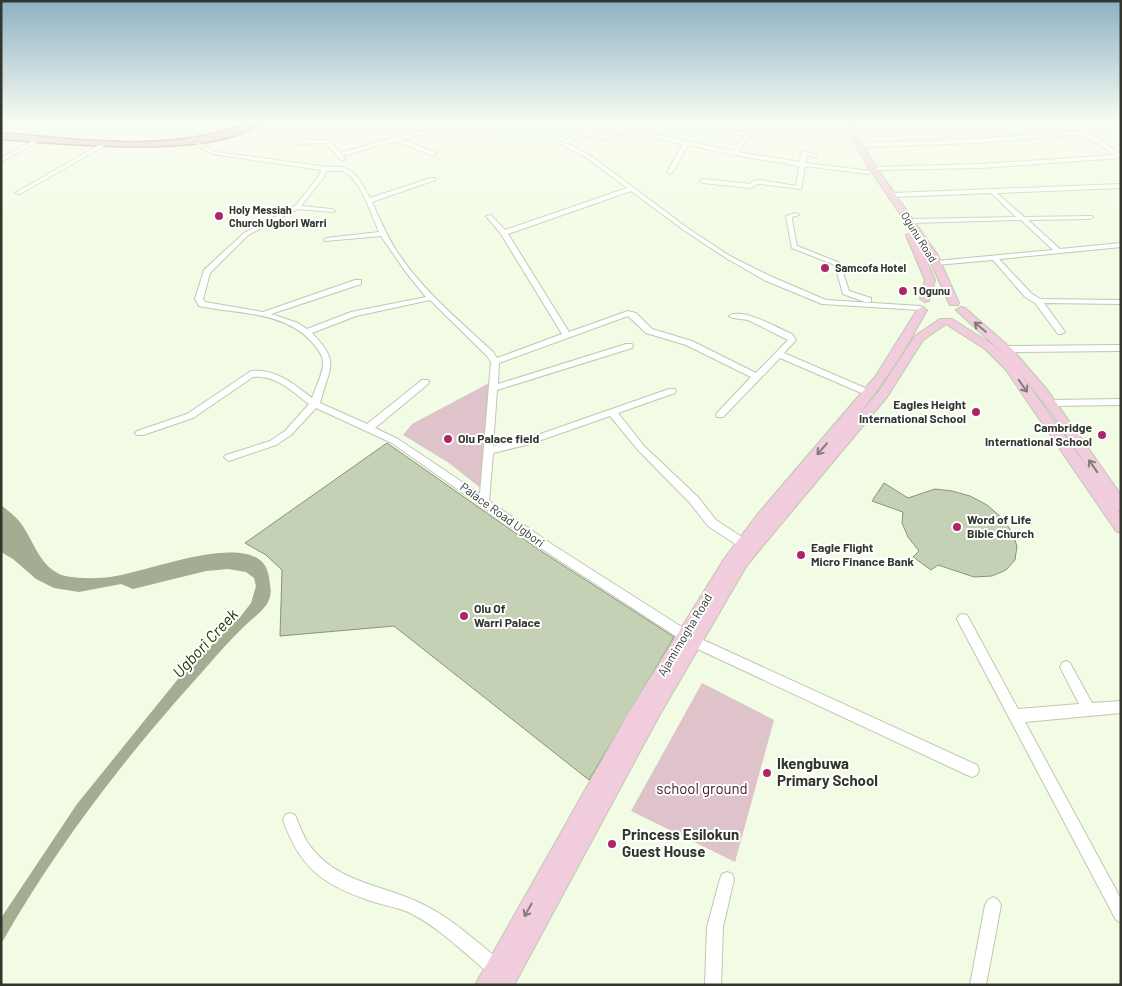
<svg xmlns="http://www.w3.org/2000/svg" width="1122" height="986" font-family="Barlow,sans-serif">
<rect width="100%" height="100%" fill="#f2fbe3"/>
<g fill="#dec3cb">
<path d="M491,382L483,490L449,463L403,435L412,424Z"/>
<path d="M702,683L774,720L735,862L631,811Z"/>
</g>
<path fill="#a2ad91" d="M1,505C7,510 14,515 19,521C34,539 39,569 65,576C81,579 100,579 116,576C149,570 233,538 260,560C268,566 269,576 270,585C273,598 266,607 257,615C234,634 215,658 195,680C122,761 55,849 1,944V918L77,804L178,679L241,616L251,603L256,586L254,578L246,572L228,569L206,571L133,589L121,584L79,592L54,588L36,579L13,559L1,552Z"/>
<g fill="#c5d1b4" stroke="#8a927d">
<path d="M387,443L544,553L674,637L589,780L394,626L280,636L282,570L266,555L245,543Z"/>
<path d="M884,483L908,498L935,489L952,491L970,496L987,505L1002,518L1012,532L1017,546L1015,560L1006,570L992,576L974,577L938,565L931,570L913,557L919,551L908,537L902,523L903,512L872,501Z"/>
</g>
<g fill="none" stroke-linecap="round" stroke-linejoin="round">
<defs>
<g id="minor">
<path d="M591,123H601L733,151L744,136L694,123H704L746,133L760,123H766L749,136L738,152L800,162L801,153L804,151L817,155L814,157L807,155L805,163L870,171L871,172L868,174L805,166L801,189L760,184H757L751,188L703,183L700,181L703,179L750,184L753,181L760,180L796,186L799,166L735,155L733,156L730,154L688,145L673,172L670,174L667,172L683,144L621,131L611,140L585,136L566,143L591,156L689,229L730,256L770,276L826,300L920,306L924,308L920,310L822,304L764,280L726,258L685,231L631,191L508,234L569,332L628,311L636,313L652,329L692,341L756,373L788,340L748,320L733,318L729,316C742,307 778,328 792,334L796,340L784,353L872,391L873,393L872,395H866L780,358L723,417H717L716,415L717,413L751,377L686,345L646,333L628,316L499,363L498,384L626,344H632L633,346L632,348L497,390L493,446L526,439L669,389H675L676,391L675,393L618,413L644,446L698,497L716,520L748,541L749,544L748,547L744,548L740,547L708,526L690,503L638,450L610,416L530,444L493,453L489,501L553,545L699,638L977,765L979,770L977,775L972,777L967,775L691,646L545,551L392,443L316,408L291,435L276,445L229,461L226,459L224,457L226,455L270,441L285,431L309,404C293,392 275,374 253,377L193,418L143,435H137L135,433L137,431L187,414L251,371C275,368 294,384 312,398C316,386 324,373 323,361C322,353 316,347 311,341C283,311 237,314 199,306L195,299L204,270L244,233L295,206L319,176L321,170L213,154L197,146L192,137H196L201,144L216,152L328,167H343L352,172L359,179L370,198L431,178H435V180L372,202C380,219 387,237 398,253C423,291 460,321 493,352L497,358L562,334L501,234L486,216L491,215L505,230L627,188L587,158L558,143L585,132L610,136L616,130ZM326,171C331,171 338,170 343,171C360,178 372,216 379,232L327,238L324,240L325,241L381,236L405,271L426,297L351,312L307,329L298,323L271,314L361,284V280H355L263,312L205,302L203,299L210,273L248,235L298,209L334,212L335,211L332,209L301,206L324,177ZM430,300L487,356L491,362L480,494L398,439L375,428L428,384L429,382L428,380H422L367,424L320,403C329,367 341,363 312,333L356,316Z"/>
<path d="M1069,123H1075L1121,154V158L981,168L873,170L871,169V167L981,164L1114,155L1083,134L976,143L860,147L857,145L860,143L976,139L1079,131Z"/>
<path d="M439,128L441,129V131L401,139L436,153L437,154L434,156L395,141L342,156L345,159L342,161L326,143L299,144L296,142L299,140H329L340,153L395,137Z"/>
<path d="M38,138L43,139L1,162V158Z"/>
<path d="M106,141L111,142L20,194L15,193Z"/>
<path d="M1121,184V188L997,193L1024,217L1092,216L1093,217L1090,219L1028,220L1060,249L1121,243V247L999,259L1031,293L1040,299L1121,300V304L1044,303L1065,332L1061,334H1058L1035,303L1025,297L993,260L936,265L932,263L936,261L1053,250L1021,220L910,223L907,221L910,219L1016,217L991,193L893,197L890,195L893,193Z"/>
<path d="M796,213L799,215L792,217V220L797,246L840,263L849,291L871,298V302H865L843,294L835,265L792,248L786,216Z"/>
<path d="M1121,345V351L1006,352L1002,349L1006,346Z"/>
<path d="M1121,399V405L1050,406L1046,403L1050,400Z"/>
<path d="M963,614L967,615L1018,709L1079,704L1060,667L1062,663L1066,661L1070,663L1092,703L1121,701V713L1025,722L1121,899V923L1116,920L959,623L957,619L959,615Z"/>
<path d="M290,813L295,815C299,824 302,834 308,843C336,885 387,884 428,907C455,921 478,943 502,962L504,968L502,974L496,976L490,974C464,953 439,927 408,912C396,907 383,905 371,901C323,885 300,868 283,820L285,815Z"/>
<path d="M727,872L732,874L734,879L723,927L721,985H705L707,927L720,879L722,874Z"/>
<path d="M993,897L998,900L1001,905L986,985H970L985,905L988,900Z"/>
</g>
<g id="secondary">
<path d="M843,123H850L877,168L937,254L959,303L958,305H950L949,303L927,254L918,240L935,280L929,301L925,302L920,299L925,280L906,235L913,233L869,168Z"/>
<path d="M922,307L927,310C906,350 881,387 852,423L879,391L915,336L940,319H952L993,345L1010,360L956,310L961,307L965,308L1013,350L1048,391L1121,495V511L1117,510L1121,515V533L1116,531L1006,370L985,349L946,324L923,340L887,397L747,565L659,716L514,985H475L628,714L724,559L757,515L875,377L917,310ZM1018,370L1053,415L1096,480Z"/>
</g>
<path id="primary" d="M248,123H260C214,160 60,143 1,139V133C81,140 171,154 248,123Z"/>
</defs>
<use href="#minor" stroke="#bfc8b2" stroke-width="2"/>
<use href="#secondary" stroke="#bfc8b2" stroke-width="2"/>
<use href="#primary" stroke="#994a69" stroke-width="3"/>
<use href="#minor" fill="#fff" fill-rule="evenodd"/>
<use href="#secondary" fill="#f1ccdc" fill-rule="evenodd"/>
<use href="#primary" fill="#e398b8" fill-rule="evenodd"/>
</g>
<defs><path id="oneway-shaft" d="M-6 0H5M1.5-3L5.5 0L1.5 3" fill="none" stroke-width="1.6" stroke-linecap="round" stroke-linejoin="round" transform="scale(1.25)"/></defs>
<g stroke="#887a7c">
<use href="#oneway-shaft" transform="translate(980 327) rotate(-140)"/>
<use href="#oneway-shaft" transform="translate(1023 386) rotate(55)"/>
<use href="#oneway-shaft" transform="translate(822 449) rotate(131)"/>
<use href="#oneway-shaft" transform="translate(1093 466) rotate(-125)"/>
<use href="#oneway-shaft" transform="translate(528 910) rotate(119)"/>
</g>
<linearGradient id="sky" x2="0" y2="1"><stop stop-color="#8cb1c5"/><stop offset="0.47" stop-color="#f9fdf2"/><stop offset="1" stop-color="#f9fdf2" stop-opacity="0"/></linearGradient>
<rect width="1122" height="261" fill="url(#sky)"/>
<g fill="#af2668" stroke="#fff" stroke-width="2">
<circle cx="219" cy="216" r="5"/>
<circle cx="825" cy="268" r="5"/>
<circle cx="903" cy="291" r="5"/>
<circle cx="976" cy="412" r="5"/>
<circle cx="1102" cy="435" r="5"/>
<circle cx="448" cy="439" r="5"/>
<circle cx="957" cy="527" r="5"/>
<circle cx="801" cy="555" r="5"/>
<circle cx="464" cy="616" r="5"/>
<circle cx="767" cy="773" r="5"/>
<circle cx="612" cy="844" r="5"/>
</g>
<g text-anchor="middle" stroke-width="4" stroke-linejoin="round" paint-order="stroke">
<g font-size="11" font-weight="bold" fill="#32362d" stroke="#fff" text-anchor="start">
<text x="229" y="214">Holy Messiah<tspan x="229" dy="13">Church Ugbori Warri</tspan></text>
<text x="835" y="272">Samcofa Hotel</text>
<text x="913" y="295">1 Ogunu</text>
</g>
<g font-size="11" fill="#32362d" stroke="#fff">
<text transform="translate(919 237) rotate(58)" y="4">Ogunu Road</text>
</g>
<g font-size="12" font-weight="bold" fill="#32362d" stroke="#fff" text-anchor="start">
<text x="966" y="409" text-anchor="end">Eagles Height<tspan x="966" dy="14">International School</tspan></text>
<text x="1092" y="432" text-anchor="end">Cambridge<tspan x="1092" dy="14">International School</tspan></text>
<text x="458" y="443">Olu Palace field</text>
<text x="967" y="524">Word of Life<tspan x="967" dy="14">Bible Church</tspan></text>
<text x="811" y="552">Eagle Flight<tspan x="811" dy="14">Micro Finance Bank</tspan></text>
<text x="474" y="613">Olu Of<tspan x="474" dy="14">Warri Palace</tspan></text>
</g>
<g font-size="12" fill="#32362d" stroke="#fff">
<text transform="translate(502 515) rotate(36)" y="4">Palace Road Ugbori</text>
<text transform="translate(685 635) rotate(-59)" y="4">Ajamimogha Road</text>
</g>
<g font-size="15" font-weight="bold" fill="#32362d" stroke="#fff" text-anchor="start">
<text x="777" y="769">Ikengbuwa<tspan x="777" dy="17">Primary School</tspan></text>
<text x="622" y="840">Princess Esilokun<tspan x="622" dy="17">Guest House</tspan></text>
</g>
<g font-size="15" fill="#43182a" stroke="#fff">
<text x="702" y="794">school ground</text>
</g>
<g font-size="16" font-style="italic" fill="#253303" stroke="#fff">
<text transform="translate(205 643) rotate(-47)" y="6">Ugbori Creek</text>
</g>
</g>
<rect width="1122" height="986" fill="none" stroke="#32362d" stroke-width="5"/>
</svg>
